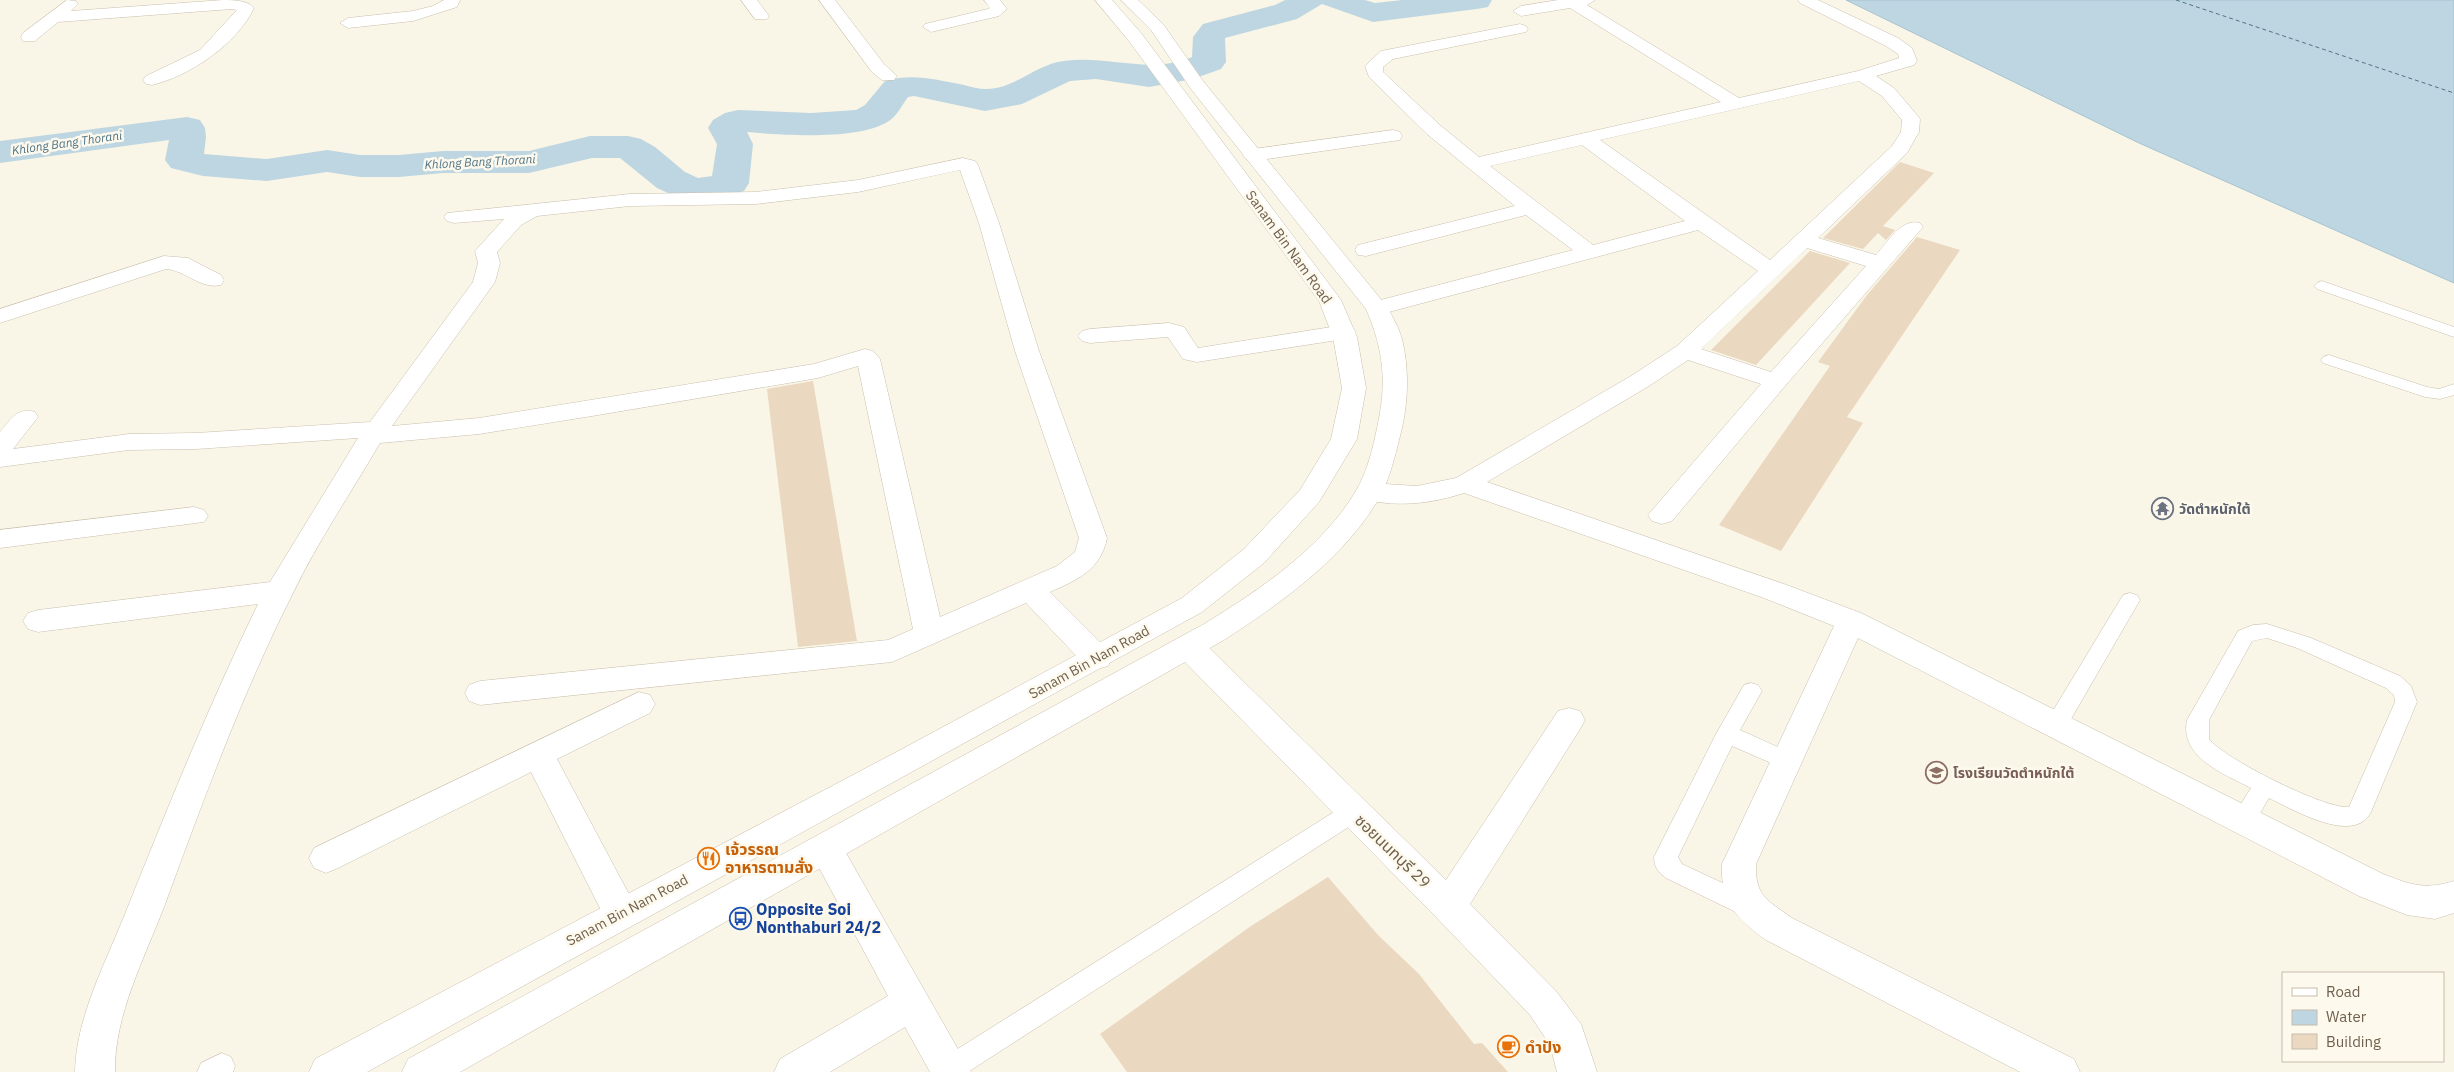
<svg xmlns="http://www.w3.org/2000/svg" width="2454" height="1072" font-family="'IBM Plex Sans','Noto Sans Thai',sans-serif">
<rect width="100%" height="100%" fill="#faf6e7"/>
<path fill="#bed6e1" stroke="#a5c3d1" d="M1846,0H2454V283L2139,143Z"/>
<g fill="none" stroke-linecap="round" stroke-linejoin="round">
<path fill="#bed6e1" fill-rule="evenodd" d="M1285,0H1365L1375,3L1402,0H1492L1488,7L1477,9L1373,22L1322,4L1297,19L1225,38L1226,62L1221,69L1193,79L1149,87L1096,79L1070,81L1022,104L985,111L914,96L908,97C902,105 897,116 889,121C858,141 783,135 747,132L753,144L749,183L744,191L709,201L693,202L679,198L657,188L620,158H592L529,173H443L399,177H360L327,172L267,181L203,176L171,168L165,160L169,140L0,163V141L187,117L200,120L205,128L206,137L204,154L267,159L327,150L360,155H399L443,151H529L590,136H628L641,139L655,147L685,172L698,178L712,176L717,144L708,128L713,120L725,113L738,110L811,113L856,110L865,105L885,81C914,73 935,80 964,85C971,87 979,89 986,89C1015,89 1036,64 1064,61C1108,55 1150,75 1192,57L1193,37L1203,24L1275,5Z"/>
<path stroke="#4e7487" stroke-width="1" stroke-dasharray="4 3" stroke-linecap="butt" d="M2176,0L2454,93"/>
</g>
<g fill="#ead8c0">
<path d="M1900,162L1934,173L1883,226L1895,230L1886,240L1878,233L1863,249L1823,238Z"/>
<path d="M1917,237L1960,250L1847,417L1863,423L1781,551L1719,525L1830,366L1818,362L1867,295Z"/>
<path d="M1810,251L1850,263L1756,365L1711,350Z"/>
<path d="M813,381L857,641L798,647L767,389Z"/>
<path d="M1328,877L1378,935L1419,974L1474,1044L1482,1043L1508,1072H1127L1100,1034L1251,926Z"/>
</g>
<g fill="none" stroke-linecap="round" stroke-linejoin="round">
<defs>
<g id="service">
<path d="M2322,281L2454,327V337L2317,289L2314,286L2317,283Z"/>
<path d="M2329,355L2427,387L2439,389L2454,384V395L2440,399L2425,397L2323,363L2321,360L2323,357Z"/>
<path d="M2130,593L2137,595L2140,600L2064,731L2056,733L2048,731L2045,725L2048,719L2123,595Z"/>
<path d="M2267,624L2311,638L2400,676L2411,686L2417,702L2371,812C2354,846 2292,809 2269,798C2260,812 2253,833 2234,827L2231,820L2251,788C2224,774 2179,757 2187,720L2238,631L2253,625ZM2267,638L2297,648L2386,688L2394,695L2395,702L2349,807C2326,810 2223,758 2209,739V720L2252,641Z"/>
<path d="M1751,683L1758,685L1762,691L1740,730L1793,754L1796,760L1793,766L1785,769L1732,746L1678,857L1682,864L1759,900L1762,908L1759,916L1750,919L1666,878C1658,872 1654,867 1654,857L1716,734L1744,685Z"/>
<path d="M1353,802L1361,805L1364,812L1361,819L968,1072H937L936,1069L940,1060L1345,805Z"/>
<path d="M222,1053L231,1057L235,1066L233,1072H197L201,1063Z"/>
</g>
<g id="minor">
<path d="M67,0L76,1L78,4L71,11L223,0C232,0 248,0 254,8C237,44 190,76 152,85L146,84L143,80L146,76L200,50L237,10L232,9L58,22L35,41H23L21,37L23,33Z"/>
<path d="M444,0H460L457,7L413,21L348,28L340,23L348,18L413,11L433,6Z"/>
<path d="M741,0H757L769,16L767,19H755Z"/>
<path d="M819,0H835L884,64L897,76L894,80H882L872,72Z"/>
<path d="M984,0H1000L1007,9L999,16L931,32L923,27L925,24L988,9L990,8Z"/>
<path d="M1558,0H1595L1587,5L1739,98L1858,71L1899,58L1898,54L1886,46L1800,3L1798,0H1818L1898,38L1912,48L1917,61L1914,65L1876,76L1894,88L1917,115L1920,119L1919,132L1907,153L1818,238L1876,255C1888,242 1901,218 1920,223L1923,227L1785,386L1672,521L1662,524L1652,521L1648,515L1761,384L1688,360L1649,386L1487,482L1784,584L1861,613L2383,874C2411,885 2425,890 2454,881V913L2435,919L2407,915L2359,896L1858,638L1756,864C1755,896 1767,900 1792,918L2074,1059L2080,1072H2020L1766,940C1737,919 1720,902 1722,864L1834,626L1764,598L1464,493C1430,504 1395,508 1360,498L1356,492L1360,486L1369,483L1417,486L1456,478L1631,376L1677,346L1758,271L1698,230L1385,313L1377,315L1369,313L1366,308L1369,303L1573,250L1526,215L1366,256L1358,255L1355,250L1358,245L1515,206L1427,134L1369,77L1365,66L1381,51L1520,24L1526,26L1528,29L1526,32L1393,59L1383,67V72L1441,126L1479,157L1721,102L1570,8L1521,16L1513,11L1521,6ZM1859,81L1882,96L1902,120L1901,132L1892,146L1770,260L1600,140ZM1582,145L1685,221L1593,245L1490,166ZM1807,248L1866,266L1771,372L1701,349Z"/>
<path d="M1393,130L1400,132L1402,136L1400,140L1253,161L1246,159L1243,155L1246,151L1253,149Z"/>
<path d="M963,158L975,161L978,165L999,223L1039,351L1107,538C1101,570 1077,580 1050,592L1108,650L1112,658L1108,666L1097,669L1086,666L1026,603L892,662L480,705L469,701L465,693L469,685L480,681L888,640L913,629L858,366L818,378L592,416L479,434L380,443C351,493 318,541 293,593C242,694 203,801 164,907C144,959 114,1016 115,1072H75C76,1018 105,964 125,914C167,809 209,705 258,604L38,632L28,629L23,621L28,613L38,610L270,582L358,438L196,449L129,450L0,467V432C11,419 17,407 35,412L38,417L13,449L129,434L196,433L370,422L473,282L478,263L475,251L504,219L454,223L447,221L444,217L447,213L630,194L756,192L858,180ZM960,170L979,223L1015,351L1079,538L1075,552L1057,566L940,617L880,359L873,351L865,349L814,364L479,418L392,426L495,282L500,263L497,252L521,225L537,216L630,206L756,204L858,192Z"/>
<path d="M164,256L188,258L221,275L224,280L221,285C201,290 185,270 166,269L0,323V309Z"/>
<path d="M1169,323L1184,327L1198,348L1344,325L1352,327L1356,332L1352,337L1344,339L1197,362L1183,359L1168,337L1090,343L1082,341L1078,336L1082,331L1090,329Z"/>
<path d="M194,507L204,510L208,516L204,522L0,548V530Z"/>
<path d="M1189,636L1200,639L1446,880L1558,711L1569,708L1580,711L1585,720L1580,729L1470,904L1556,991L1581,1024L1597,1072H1557L1550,1045L1530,1015L1436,917L1178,655L1174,647L1178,639Z"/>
<path d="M639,692L650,695L655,704L650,713L557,759L639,913L634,924L621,929L608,924L531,772L338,868L326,873L314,868L309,858L314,848Z"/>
<path d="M826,834L838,839L971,1072H930L905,1027L830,1072H774L780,1059L888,996L809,849L814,839Z"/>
</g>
<g id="secondary">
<path d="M1095,0H1112L1141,33L1341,300L1357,337L1366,388L1357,439L1319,502L1264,563L1202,612L367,1072H309L315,1059L904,748L1182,598L1244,549L1300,490L1331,439L1342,388L1333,337L1319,301L1129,41Z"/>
<path d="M1121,0H1138L1163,24L1203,81L1388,308C1393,318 1399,328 1402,339C1410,372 1408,408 1399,440C1395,457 1390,475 1383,491C1349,555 1284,601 1224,640L460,1072H402L408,1059L1204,624C1258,591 1324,547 1357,489C1367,472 1373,448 1377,428C1387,384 1384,350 1366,309L1191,89L1151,30Z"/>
</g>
</defs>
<use href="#service" stroke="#cabfae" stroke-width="1"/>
<use href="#minor" stroke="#cabfae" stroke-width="1"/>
<use href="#secondary" stroke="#ccc0ac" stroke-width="1"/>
<use href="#service" fill="#fff" fill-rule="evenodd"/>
<use href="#minor" fill="#fff" fill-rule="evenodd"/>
<use href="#secondary" fill="#fff" fill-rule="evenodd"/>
</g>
<defs>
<symbol id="temple-ring" viewBox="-11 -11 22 22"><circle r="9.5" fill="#fdf9ed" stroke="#6b7280" stroke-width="1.5"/><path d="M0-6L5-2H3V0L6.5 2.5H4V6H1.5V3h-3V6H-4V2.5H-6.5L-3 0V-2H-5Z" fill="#6b7280"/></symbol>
<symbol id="school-ring" viewBox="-11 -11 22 22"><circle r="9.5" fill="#fdf9ed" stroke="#8d6e63" stroke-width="1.5"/><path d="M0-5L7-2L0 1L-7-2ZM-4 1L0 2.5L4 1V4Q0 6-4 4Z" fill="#8d6e63"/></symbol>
<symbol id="restaurant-ring" viewBox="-11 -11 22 22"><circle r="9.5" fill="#fdf9ed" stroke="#e8710a" stroke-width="1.5"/><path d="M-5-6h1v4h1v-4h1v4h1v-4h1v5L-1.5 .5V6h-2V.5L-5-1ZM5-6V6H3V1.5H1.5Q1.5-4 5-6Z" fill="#e8710a"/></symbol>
<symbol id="bus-ring" viewBox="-11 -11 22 22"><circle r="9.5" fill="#fdf9ed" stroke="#1a4fb4" stroke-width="1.5"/><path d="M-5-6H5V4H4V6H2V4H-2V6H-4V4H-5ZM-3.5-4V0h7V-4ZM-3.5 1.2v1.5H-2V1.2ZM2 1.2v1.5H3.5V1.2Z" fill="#1a4fb4"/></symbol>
<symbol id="cafe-ring" viewBox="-11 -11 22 22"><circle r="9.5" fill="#fdf9ed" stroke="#e8710a" stroke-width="1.5"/><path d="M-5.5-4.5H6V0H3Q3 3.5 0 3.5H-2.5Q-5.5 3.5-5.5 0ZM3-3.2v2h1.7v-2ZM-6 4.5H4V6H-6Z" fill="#e8710a"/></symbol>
</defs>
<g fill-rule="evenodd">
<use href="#temple-ring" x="2150" y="496" width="25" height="25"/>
<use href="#school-ring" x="1924" y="760" width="25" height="25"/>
<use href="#restaurant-ring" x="696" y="846" width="25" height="25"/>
<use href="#bus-ring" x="728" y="906" width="25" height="25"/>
<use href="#cafe-ring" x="1496" y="1034" width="25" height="25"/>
</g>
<g text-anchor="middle" stroke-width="5" stroke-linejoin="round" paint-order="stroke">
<g font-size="12" font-style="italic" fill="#4e7487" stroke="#fdf9ed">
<text transform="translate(67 143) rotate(-8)" y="4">Khlong Bang Thorani</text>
<text transform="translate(480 162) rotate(-3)" y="4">Khlong Bang Thorani</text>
</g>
<g font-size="14" fill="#70604e" stroke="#fdf9ed">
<text transform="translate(1289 247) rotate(54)" y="5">Sanam Bin Nam Road</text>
<text transform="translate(1089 662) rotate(-29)" y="5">Sanam Bin Nam Road</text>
<text transform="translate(627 910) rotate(-28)" y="5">Sanam Bin Nam Road</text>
</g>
<g font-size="14" font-weight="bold" fill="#5b616d" stroke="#fdf9ed" text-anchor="start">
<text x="2179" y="514">วัดตำหนักใต้</text>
</g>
<g font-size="14" font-weight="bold" fill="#785e54" stroke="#fdf9ed" text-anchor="start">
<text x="1953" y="778">โรงเรียนวัดตำหนักใต้</text>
</g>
<g font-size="16" font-weight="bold" fill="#c56008" stroke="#fdf9ed" text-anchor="start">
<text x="725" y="855">เจ้วรรณ<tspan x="725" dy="18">อาหารตามสั่ง</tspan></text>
<text x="1525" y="1053">ดำปัง</text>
</g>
<g font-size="16" fill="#70604e" stroke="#fdf9ed">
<text transform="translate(1393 851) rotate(44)" y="6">ซอยนนทบุรี 29</text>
</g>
<g font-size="16" font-weight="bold" fill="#164399" stroke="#fdf9ed" text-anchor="start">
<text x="756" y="915">Opposite Soi<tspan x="756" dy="18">Nonthaburi 24/2</tspan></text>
</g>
</g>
<rect x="2282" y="972" width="162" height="90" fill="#fdf9ed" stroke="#c5bcad"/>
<rect x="2292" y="988" width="25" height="8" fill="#ffffff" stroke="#c5bcad"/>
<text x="2326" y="997" font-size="15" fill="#70604e">Road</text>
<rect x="2292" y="1010" width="25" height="15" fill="#bed6e1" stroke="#c5bcad"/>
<text x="2326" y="1022" font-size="15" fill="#70604e">Water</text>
<rect x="2292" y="1034" width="25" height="15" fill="#ead8c0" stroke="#c5bcad"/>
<text x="2326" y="1047" font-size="15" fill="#70604e">Building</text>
</svg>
